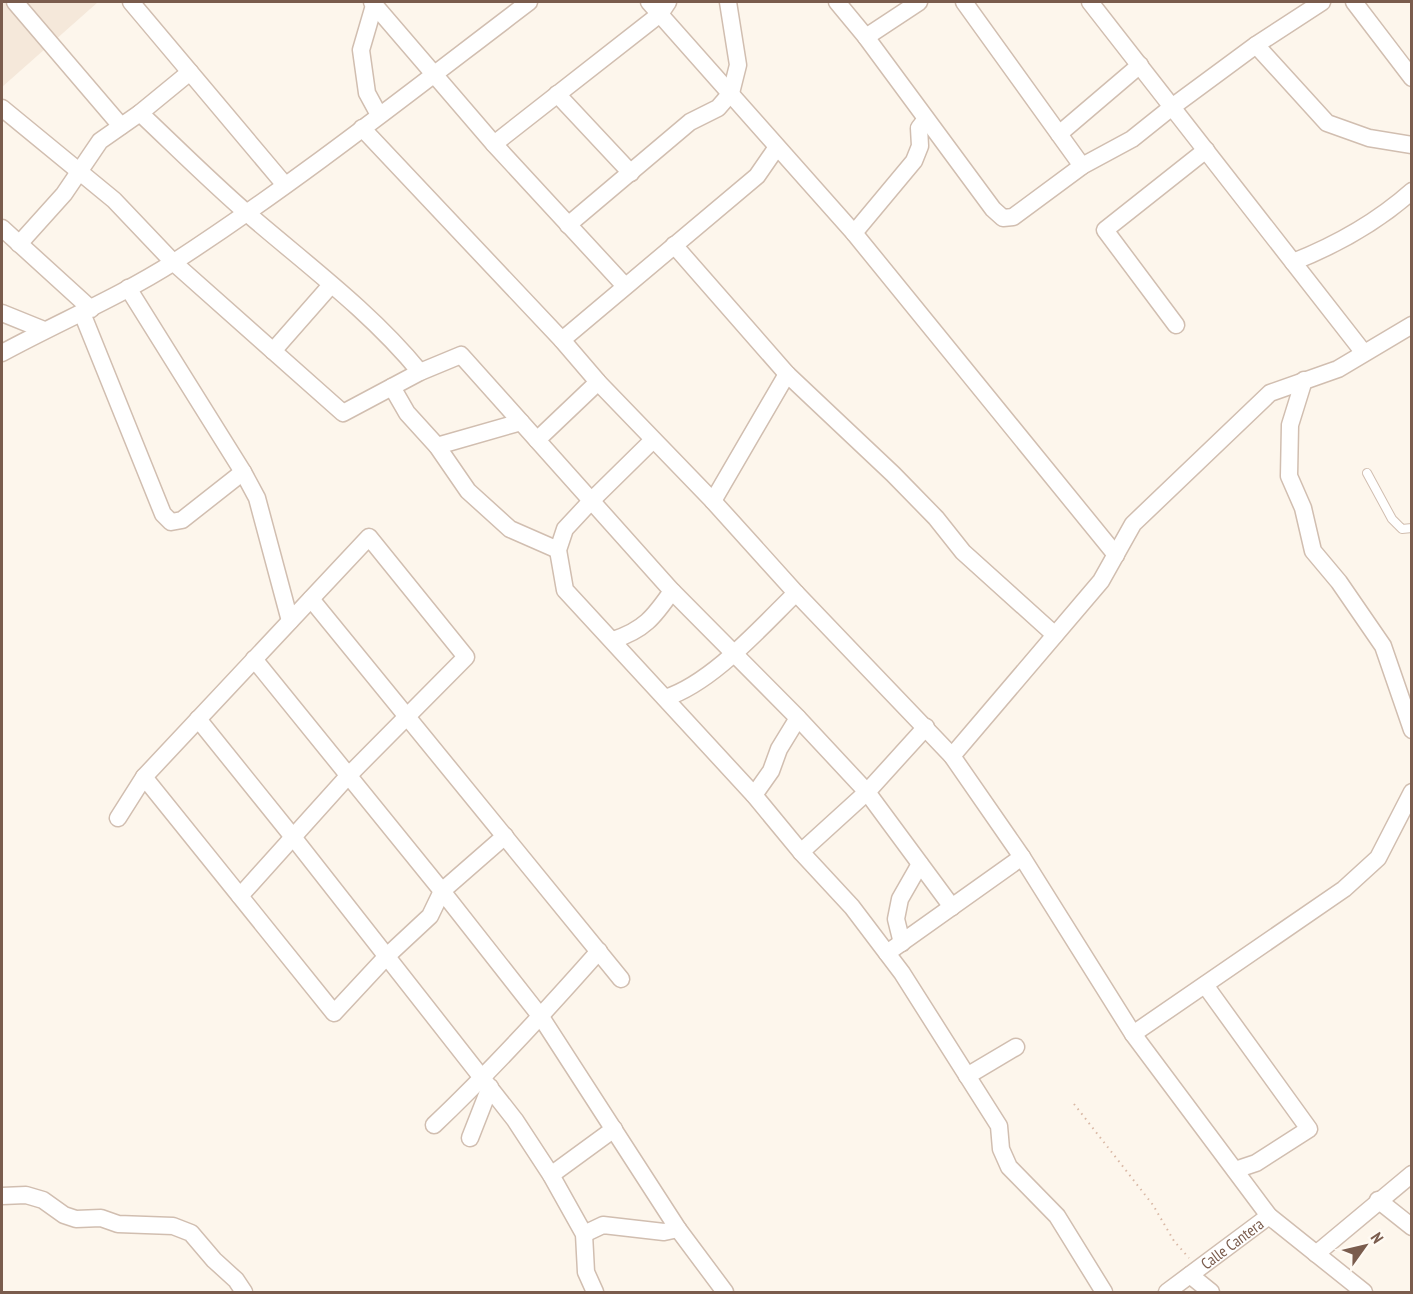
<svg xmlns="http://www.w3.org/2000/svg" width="1413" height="1294" font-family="'PT Sans Narrow',sans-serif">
<rect width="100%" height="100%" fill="#fdf6ec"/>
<path fill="#f5e8da" d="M2,2H98L2,87Z"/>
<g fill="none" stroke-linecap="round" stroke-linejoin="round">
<defs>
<path id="lane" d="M1367,473L1392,519L1402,529L1412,528"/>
<g id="street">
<path d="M15,2L121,126"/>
<path d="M131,2L285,185"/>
<path d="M372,2L494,144L625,286"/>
<path d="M375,2L361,50L367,93L379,115"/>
<path d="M649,2L854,233L1116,555"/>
<path d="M837,2L866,37L993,209L1003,218L1013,217L1082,166L1132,139L1172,107L1256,45L1322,2"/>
<path d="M964,2L1082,166"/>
<path d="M1090,2L1364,353"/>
<path d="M1354,2L1412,78"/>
<path d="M866,37L919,2"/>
<path d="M1256,45L1327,123L1369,138L1412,145"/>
<path d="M557,94L631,173"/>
<path d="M2,108L114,200L173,262L343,413L420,372L461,355L672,591L798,718L867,792L952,907"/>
<path d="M140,113C176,147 211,182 248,214C306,264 371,312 420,372"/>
<path d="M362,128L562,340L598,382L713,501L796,593L952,756L1022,857L1133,1034L1269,1216L1364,1292"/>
<path d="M1059,134L1140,65"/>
<path d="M494,144L660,14L668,2"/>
<path d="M568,225L690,122L718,108L731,93L738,65L728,2"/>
<path d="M2,228L91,309"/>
<path d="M854,233L914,161L920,146L919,128L926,119"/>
<path d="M19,244L64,194L100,141L140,113L190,72"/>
<path d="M674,245L787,374L893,474L936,518L963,552L1055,635"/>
<path d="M1293,262C1336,245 1377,222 1412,191"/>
<path d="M128,288L243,472L257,498L290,621"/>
<path d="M2,313L44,330"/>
<path d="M82,313L163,514L171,522L182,520L243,472"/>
<path d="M1176,325L1105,230L1206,150"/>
<path d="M562,340L757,176L777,147"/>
<path d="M273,351L331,285"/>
<path d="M2,353C59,322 119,297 174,262C297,182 413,90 529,2"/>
<path d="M1304,380L1290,425L1289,476L1303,508L1313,551L1339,582L1383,646L1412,730"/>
<path d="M392,387L407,413L437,446L468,491L510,529L558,550"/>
<path d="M537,440L598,382"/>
<path d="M653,440L592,500L565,529L558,550L565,590L754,795L801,852L852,907L902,973L999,1126L1001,1149L1009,1167L1057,1216L1104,1292"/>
<path d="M437,446L521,422"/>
<path d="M713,501L787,374"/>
<path d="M311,599L621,979"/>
<path d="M613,640C644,630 654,617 672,591"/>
<path d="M254,659L442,891L541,1017L678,1229L725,1292"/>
<path d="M665,698C712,683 761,627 796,593"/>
<path d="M198,719L293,837L515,1120L551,1175L584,1234L586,1272L595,1292"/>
<path d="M952,756L1101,581L1133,524L1270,393L1338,369L1412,325"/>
<path d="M144,777L334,1013L387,956L430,916L442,891L505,836"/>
<path d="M754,795L771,771L779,749L798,718"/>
<path d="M118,818L144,777L369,537L466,657L348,776L240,896"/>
<path d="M801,852L867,792L926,727"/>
<path d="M902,943L896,919L900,899L920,864"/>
<path d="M887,953L1022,857"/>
<path d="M1205,985L1309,1129L1256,1163L1235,1170"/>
<path d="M1133,1034L1344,889L1378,858L1412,792"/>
<path d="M967,1076L1016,1047"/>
<path d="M434,1125C492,1070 546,1011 599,951"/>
<path d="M470,1138L490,1087"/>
<path d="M551,1175L614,1129"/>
<path d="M2,1196L26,1195L43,1200L64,1215L76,1219L101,1218L118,1224L173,1226L191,1233L214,1260L236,1280L244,1292"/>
<path d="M1378,1200L1412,1227"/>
<path d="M584,1234L603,1225L664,1232L678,1229"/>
<path d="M1316,1254L1412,1174"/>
<path d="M1190,1275L1211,1292"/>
<path id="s1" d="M1167,1292L1269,1216"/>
</g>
</defs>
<use href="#lane" stroke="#d1beb0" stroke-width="10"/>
<use href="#street" stroke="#d1beb0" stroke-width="19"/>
<path stroke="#d9b8a5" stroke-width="2" stroke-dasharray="1.5 4.5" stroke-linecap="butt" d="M1074,1104L1153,1205L1174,1241L1189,1258"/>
<use href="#lane" stroke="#fff" stroke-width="8"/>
<use href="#street" stroke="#fff" stroke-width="16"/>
</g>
<g text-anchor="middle" stroke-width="6" stroke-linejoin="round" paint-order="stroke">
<g font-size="16" fill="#7a5c4d" stroke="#fffaf3">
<text dy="6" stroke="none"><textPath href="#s1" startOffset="81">Calle Cantera</textPath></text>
</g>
</g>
<rect width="1413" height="1294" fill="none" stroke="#7a5c4d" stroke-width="6"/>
<g transform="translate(1365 1246) rotate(56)" stroke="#fffaf3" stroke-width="4.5" paint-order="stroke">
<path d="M0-4.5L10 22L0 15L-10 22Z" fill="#7a5c4d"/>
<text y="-9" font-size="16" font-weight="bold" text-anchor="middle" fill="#7a5c4d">N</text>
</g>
</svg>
